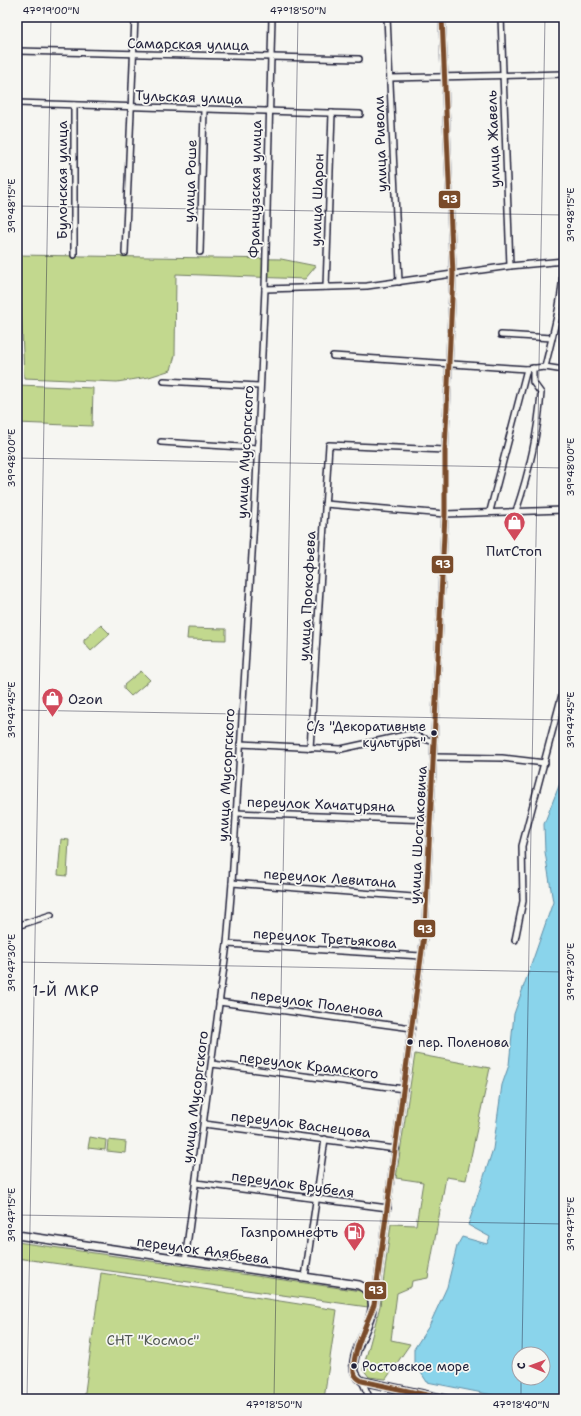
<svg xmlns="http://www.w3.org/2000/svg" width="581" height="1416" font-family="'Shantell Sans',sans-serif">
<rect width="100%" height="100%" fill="#f6f6f2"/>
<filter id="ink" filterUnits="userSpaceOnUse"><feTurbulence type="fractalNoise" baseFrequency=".025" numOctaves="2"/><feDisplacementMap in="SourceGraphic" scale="8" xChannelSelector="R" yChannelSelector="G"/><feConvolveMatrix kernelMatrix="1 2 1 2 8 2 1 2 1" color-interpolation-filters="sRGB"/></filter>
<g filter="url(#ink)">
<g fill="#c2d88e" stroke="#727d64">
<path d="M17,255L281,259L316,266L305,279L176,274L175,355L171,370L149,377L117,382L24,378L21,304L17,303Z"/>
<path d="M19,385L93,388L92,426L17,423Z"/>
<path d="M101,625L110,634L91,651L84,643V640Z"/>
<path d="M188,628L226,629V640L187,639Z"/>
<path d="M141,671L150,680L131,696L124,689V685Z"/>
<path d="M61,839L69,840L67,876L58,875Z"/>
<path d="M415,1054L490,1068L466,1180L446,1177L428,1278L412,1281L411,1287L397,1293L391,1340L410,1344L386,1379L369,1377L363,1369L380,1306L391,1224L416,1225L423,1182L396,1178Z"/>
<path d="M90,1137L106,1140L105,1150L88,1148Z"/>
<path d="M108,1140L126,1142L125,1153L107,1151Z"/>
<path d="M17,1242L361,1291L368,1299V1307L17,1258Z"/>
<path d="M101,1273L337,1310L324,1399H84Z"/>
<path d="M393,1391L431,1399H392Z"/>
</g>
<path fill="#8ad4eb" stroke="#608da5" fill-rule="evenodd" d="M564,773V1399H513L427,1382L414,1362V1349L429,1326L447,1287L457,1246L462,1237L487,1244L490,1237L468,1225L493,1149L502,1085L509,1065L514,1014L553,902L545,852L544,824ZM519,1354H543V1378H519Z"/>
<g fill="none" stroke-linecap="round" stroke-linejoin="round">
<defs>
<g id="street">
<path d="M387,17L399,282"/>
<path d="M501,17L510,266"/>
<path d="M17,51L359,59"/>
<path d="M390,78L564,74"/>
<path d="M17,103L360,114"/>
<path d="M200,252L204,110"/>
<path d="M125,253L135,17"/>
<path d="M74,255V105"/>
<path d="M326,287L332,113"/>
<path d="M265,289L367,286L510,266L564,261"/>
<path d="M501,335L552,338"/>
<path d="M333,356L527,369L545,367L564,370"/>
<path d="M545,367C553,333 564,296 563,261"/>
<path d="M164,381L259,386"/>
<path d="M161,442L257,448"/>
<path d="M325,504L445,514L564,510"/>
<path d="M490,511L527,369"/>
<path d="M516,511C529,473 538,432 541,393L533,382V368"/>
<path d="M240,744L341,749L410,734L434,742"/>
<path d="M310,748L329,445L445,450"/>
<path d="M434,757L502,758L545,763"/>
<path d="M236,813L430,820"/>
<path d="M232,883L426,898"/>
<path d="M17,926L51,915"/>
<path d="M515,940L523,901L522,846L564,687"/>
<path d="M227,944L421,956"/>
<path d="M219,1002L412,1028"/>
<path d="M212,1064L404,1089"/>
<path d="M204,1124L396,1149"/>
<path d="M196,1183L388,1208"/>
<path d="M185,1261L227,944L232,883L255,504L265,289L272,17"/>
<path d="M305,1277L325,1139"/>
<path d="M374,1305L425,928L445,514V450L453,275L442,17"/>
<path d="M362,1381L370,1399"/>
</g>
<path id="secondary" d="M17,1235L359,1285C400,1305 331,1359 362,1381L445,1399"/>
</defs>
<use href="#street" stroke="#22223b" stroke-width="8"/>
<use href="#secondary" stroke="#22223b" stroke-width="10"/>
<use href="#street" stroke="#f6f6f2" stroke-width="5"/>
<use href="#secondary" stroke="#f6f6f2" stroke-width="7"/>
<defs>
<path id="bus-1" d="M442,17L453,275L445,450V514L425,928L374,1305C368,1320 351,1355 354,1372C355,1376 358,1379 362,1381L445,1399"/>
</defs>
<use href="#bus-1" stroke="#f6f6f2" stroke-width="8"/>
<use href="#bus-1" stroke="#7a4b2a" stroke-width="5"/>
</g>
</g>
<path fill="none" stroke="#22223b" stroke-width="1" stroke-opacity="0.45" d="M17,206L564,215M17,458L564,468M17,710L564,720M17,962L564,972M17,1215L564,1224M522,1354L545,17M27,1399L51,17M274,1399L298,17M521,1399V1378"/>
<defs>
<symbol id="shop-pin" viewBox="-11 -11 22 30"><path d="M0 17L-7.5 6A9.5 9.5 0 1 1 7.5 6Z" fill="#d1495b" stroke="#f6f6f2"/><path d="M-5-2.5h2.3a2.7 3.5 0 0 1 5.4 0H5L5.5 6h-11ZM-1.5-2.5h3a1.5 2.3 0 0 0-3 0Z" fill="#fff"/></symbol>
<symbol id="fuel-pin" viewBox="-11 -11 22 30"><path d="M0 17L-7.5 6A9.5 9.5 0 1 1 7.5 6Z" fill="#d1495b" stroke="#f6f6f2"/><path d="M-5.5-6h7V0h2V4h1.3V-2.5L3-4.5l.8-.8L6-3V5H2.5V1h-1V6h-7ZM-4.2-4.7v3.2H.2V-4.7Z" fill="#fff"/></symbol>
</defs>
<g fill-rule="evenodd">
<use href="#shop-pin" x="502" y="510" width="25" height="34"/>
<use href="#shop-pin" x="40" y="686" width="25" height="34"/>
<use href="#fuel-pin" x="342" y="1220" width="25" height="34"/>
</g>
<g fill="#22223b" stroke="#f6f6f2" stroke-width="1.5">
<circle cx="434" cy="733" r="3.5"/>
<circle cx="410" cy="1042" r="3.5"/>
<circle cx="354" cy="1366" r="3.5"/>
</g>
<g text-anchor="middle" stroke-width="3.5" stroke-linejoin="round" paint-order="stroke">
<g font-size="13" fill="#22223b" stroke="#f6f6f2" text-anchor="start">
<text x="426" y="731" text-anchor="end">С/з "Декоративные<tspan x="426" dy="16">культуры"</tspan></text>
<text x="418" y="1047">пер. Поленова</text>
<text x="362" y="1371">Ростовское море</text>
</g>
<g font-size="14" fill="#22223b" stroke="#f6f6f2">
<text transform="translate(188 44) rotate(1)" y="5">Самарская улица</text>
<text transform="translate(189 97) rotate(2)" y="5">Тульская улица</text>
<text transform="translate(493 139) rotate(-92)" y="5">улица Жавель</text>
<text transform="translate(380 144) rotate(-92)" y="5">улица Риволи</text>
<text transform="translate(62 180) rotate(-90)" y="5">Булонская улица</text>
<text transform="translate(190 181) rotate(-88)" y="5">улица Роше</text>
<text transform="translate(255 189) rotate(-89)" y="5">Французская улица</text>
<text transform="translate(317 200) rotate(-88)" y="5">улица Шарон</text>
<text transform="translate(245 452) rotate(-87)" y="5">улица Мусоргского</text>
<text transform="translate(307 596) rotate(-87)" y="5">улица Прокофьева</text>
<text transform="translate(226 775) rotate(-87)" y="5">улица Мусоргского</text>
<text transform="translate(321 804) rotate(2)" y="5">переулок Хачатуряна</text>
<text transform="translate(418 835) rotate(-87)" y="5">улица Шостаковича</text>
<text transform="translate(330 878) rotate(4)" y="5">переулок Левитана</text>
<text transform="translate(325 938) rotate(4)" y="5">переулок Третьякова</text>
<text transform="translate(317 1003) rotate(8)" y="5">переулок Поленова</text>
<text transform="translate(309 1065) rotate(7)" y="5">переулок Крамского</text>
<text transform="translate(195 1097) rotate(-83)" y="5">улица Мусоргского</text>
<text transform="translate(301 1124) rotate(7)" y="5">переулок Васнецова</text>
<text transform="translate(293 1184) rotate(8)" y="5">переулок Врубеля</text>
<text transform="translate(203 1250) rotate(8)" y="5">переулок Алябьева</text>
</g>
<g font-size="14" fill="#22223b" stroke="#f6f6f2">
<text x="514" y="556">ПитСтоп</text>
<text x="68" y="704" text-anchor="start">Ozon</text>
<text x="338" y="1237" text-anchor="end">Газпромнефть</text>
</g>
<g font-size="14" fill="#525954" stroke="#f6f6f2">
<text x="153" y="1345">СНТ "Космос"</text>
</g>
<g font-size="15" letter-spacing="1" fill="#22223b" stroke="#f6f6f2">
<text x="66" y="996">1-Й МКР</text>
</g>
</g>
<g stroke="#f6f6f2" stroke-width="1.5">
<rect x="438" y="190" width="23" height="19" rx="4" fill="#7a4b2a"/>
<rect x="431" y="555" width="23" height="19" rx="4" fill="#7a4b2a"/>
<rect x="413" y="919" width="23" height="19" rx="4" fill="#7a4b2a"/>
<rect x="364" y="1281" width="23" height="19" rx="4" fill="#7a4b2a"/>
</g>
<g font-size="11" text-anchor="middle" font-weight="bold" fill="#fff">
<text x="450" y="203">93</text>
<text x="443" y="568">93</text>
<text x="425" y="933">93</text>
<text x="376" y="1294">93</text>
</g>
<rect width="581" height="1416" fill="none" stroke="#f6f6f2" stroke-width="44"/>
<g transform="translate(531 1366) rotate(271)"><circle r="19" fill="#f6f6f2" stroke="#a1a1a9"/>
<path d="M0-3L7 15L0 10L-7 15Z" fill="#d1495b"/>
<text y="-6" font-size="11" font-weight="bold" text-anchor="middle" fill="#22223b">С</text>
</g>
<rect x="22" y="22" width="537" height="1372" fill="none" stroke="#22223b" stroke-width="1.5"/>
<g font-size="10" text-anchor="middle" fill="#22223b">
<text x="51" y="14">47°19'00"N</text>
<text x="298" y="14">47°18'50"N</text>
<text transform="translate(11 206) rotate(-90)" y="4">39°48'15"E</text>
<text transform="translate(570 215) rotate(-90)" y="4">39°48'15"E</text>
<text transform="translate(11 458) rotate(-90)" y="4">39°48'00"E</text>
<text transform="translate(570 467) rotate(-90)" y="4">39°48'00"E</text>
<text transform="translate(11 710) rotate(-90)" y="4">39°47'45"E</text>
<text transform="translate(570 720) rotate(-90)" y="4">39°47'45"E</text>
<text transform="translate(11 963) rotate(-90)" y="4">39°47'30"E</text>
<text transform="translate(570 972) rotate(-90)" y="4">39°47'30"E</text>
<text transform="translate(11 1215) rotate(-90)" y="4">39°47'15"E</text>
<text transform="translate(570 1224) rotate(-90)" y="4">39°47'15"E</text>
<text x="274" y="1408">47°18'50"N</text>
<text x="521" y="1408">47°18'40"N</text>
</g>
</svg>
